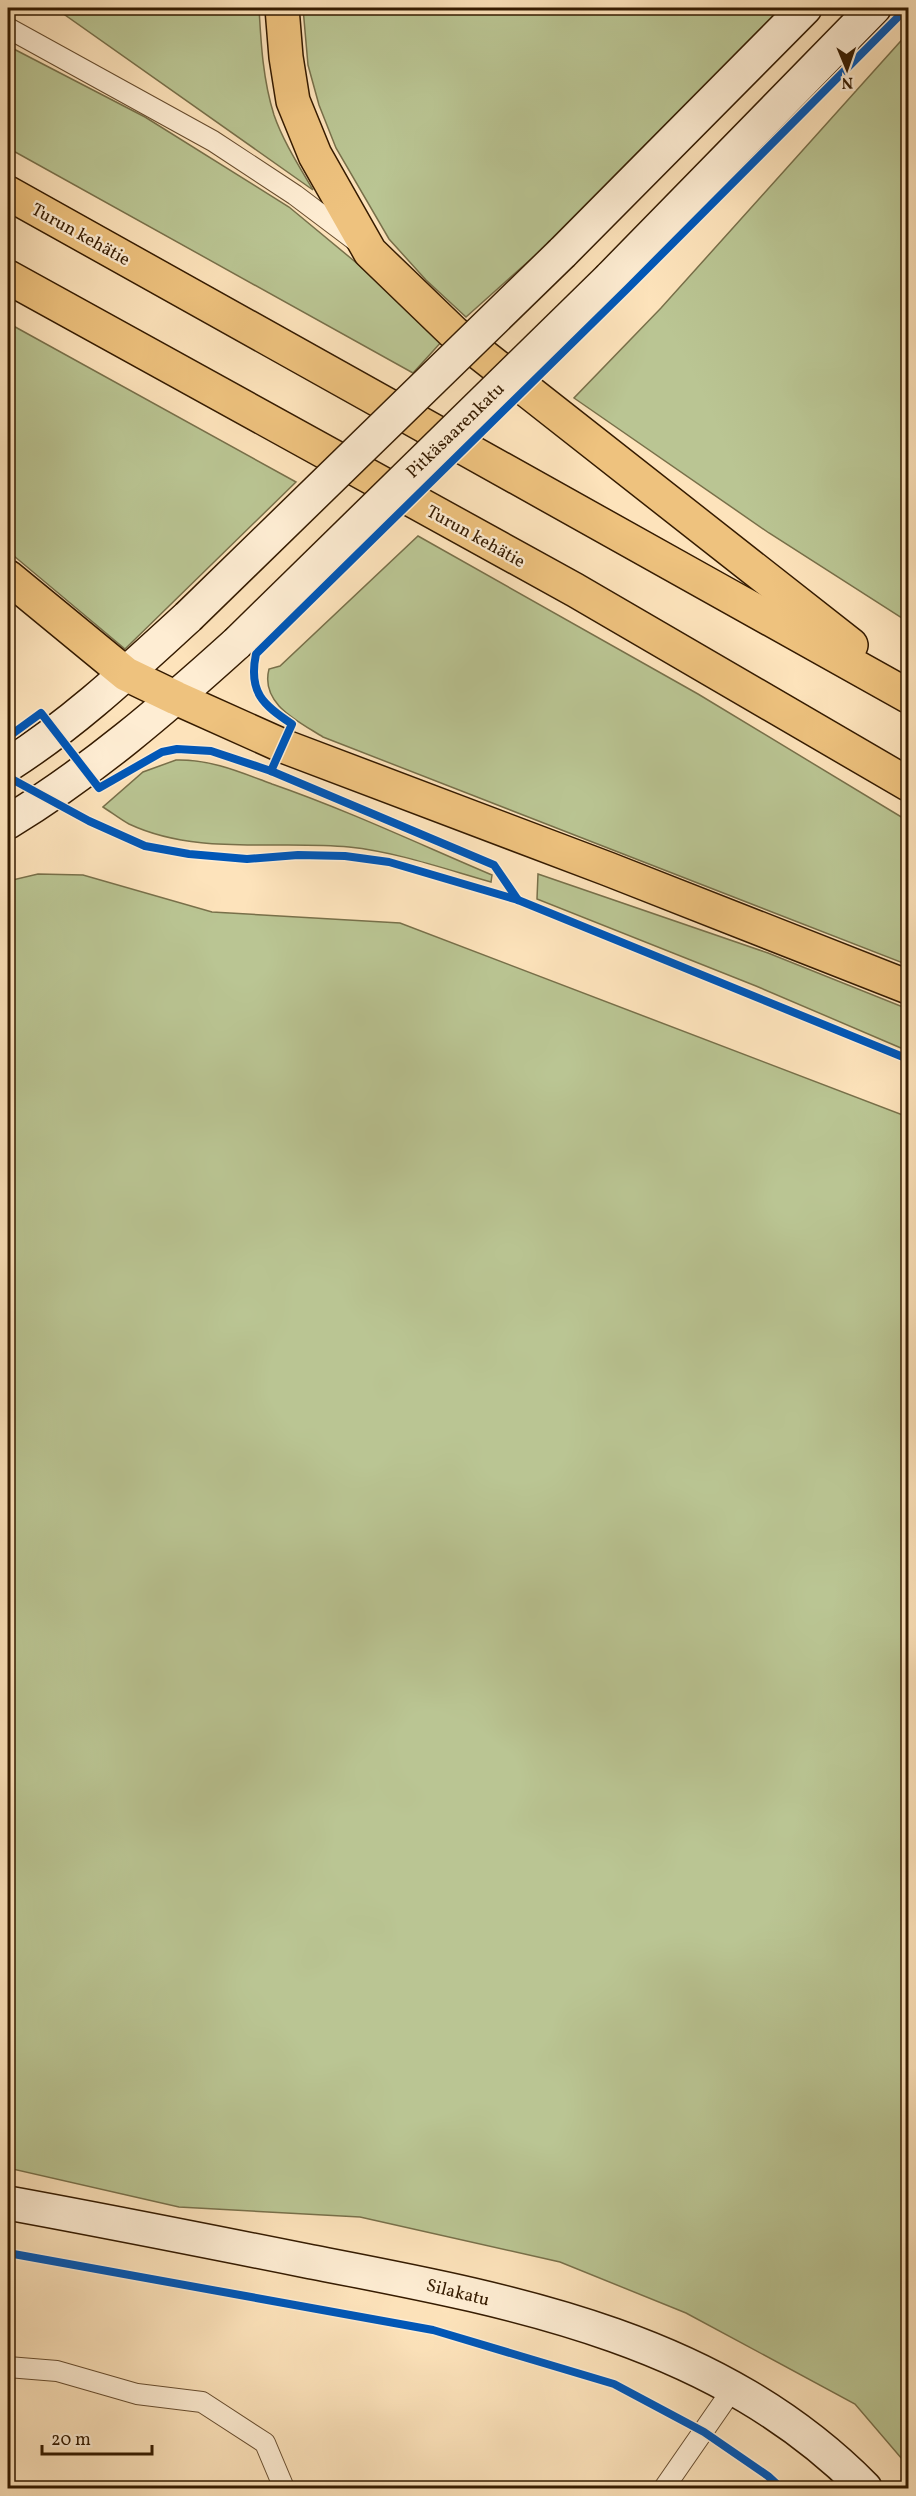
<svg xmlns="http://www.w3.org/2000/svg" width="916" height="2496" font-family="Vollkorn,serif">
<rect width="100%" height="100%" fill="#fde3bb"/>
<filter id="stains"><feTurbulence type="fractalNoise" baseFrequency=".00333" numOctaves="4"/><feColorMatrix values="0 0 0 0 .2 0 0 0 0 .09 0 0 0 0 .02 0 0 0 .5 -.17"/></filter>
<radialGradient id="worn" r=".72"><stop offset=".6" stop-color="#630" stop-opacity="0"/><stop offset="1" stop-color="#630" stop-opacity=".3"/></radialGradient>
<g fill="#bac593" stroke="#78704a" stroke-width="1.5">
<path d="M61,8H259C261,44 263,80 274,115C283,141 299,166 313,190L58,10Z"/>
<path d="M303,8H784L567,227L466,317L426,280L389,239L336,148L319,105L308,65Z"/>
<path d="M908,33V622L769,533L574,398L661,308Z"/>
<path d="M8,46L145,117L289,207L359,265L443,340L413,373L8,148Z"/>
<path d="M8,323L296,482L125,649L8,551Z"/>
<path d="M418,536L698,694L908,821V965L323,737C298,721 260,704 269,669L280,666Z"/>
<path d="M176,760C210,759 240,772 272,784C347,810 419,844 492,875L491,882C445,869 397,852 349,847C277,840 197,856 129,824C120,819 111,812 103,807L143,772Z"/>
<path d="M38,874L83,875L212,912L400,923L908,1117V2466L855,2404L686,2313L560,2262L360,2217L179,2207L8,2168V881Z"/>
<path d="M538,874L768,953L908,1009V1051L756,986L537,899Z"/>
</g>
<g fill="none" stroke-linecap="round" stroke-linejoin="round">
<defs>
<g id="lane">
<path d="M8,28L213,141L295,195L356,241"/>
<path d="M8,2367L57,2371L137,2394L202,2402L265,2443L284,2488"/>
<path d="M664,2488L734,2387"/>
</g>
<g id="secondary">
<path d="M562,253L805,8"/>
<path d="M610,278L874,8"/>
<path d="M8,765C74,723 130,670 188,617"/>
<path d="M8,822C91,772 165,708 237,643"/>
<path d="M8,2203C107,2221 207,2241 307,2261C508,2300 715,2336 865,2488"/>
</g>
<g id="highway">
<path d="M282,8L286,57L293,101L315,155L370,252L454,333L851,645"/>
<path d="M8,193L908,696"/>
<path d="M8,277L575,590L908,784"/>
<path d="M8,577L126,674L176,698L283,746L608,869L908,987"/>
</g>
</defs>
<use href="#lane" stroke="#674d2f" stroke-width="22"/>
<use href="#secondary" stroke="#351b00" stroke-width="36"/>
<use href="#highway" stroke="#351b00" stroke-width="36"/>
<use href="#lane" stroke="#feedd3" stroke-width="20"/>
<use href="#secondary" stroke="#feedd3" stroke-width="33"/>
<use href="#highway" stroke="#eec27e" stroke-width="33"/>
<defs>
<g id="secondary-bridge">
<path d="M188,617L562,253"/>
<path d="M237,643L610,278"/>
</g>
</defs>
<use href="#secondary-bridge" stroke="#351b00" stroke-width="36" stroke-linecap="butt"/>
<use href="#secondary-bridge" stroke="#feedd3" stroke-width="33"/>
<defs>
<g id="cycleway">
<path d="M8,737L41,713L99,788L162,752L177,749L211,751L271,771L494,865L518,900"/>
<path d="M271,771L292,724C263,705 248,692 256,654L628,288L907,8"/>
<path d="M8,777L89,821L145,846L189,854L247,859L298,855L345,856L389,862L518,900L908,1059"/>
<path d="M8,2253L433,2330L614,2384L704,2432L768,2476L781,2488"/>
</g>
</defs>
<use href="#cycleway" stroke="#feedd3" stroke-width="11"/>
<use href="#cycleway" stroke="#0057b8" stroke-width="8"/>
</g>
<g text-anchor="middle" stroke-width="4.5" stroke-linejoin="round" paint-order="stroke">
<g font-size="18" fill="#351b00" stroke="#feedd3">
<text transform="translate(81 234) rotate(29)" y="6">Turun kehätie</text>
<text transform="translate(455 430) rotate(-44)" y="6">Pitkäsaarenkatu</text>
<text transform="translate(476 536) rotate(29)" y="6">Turun kehätie</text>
<text transform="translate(458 2292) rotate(14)" y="6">Silakatu</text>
</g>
</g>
<rect width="916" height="2496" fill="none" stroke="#fde3bb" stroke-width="30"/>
<rect x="9" y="9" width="898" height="2478" fill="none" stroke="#351b00" stroke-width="3"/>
<rect x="15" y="15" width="886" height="2466" fill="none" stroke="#351b00" stroke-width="1.5"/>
<g transform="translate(847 69) rotate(178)" stroke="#feedd3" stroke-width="4.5" paint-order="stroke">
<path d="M0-4.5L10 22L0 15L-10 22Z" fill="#351b00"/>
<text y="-9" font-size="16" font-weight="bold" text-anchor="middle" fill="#351b00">N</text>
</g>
<path d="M42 2445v9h110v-9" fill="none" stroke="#351b00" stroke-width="3"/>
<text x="51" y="2445" font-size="18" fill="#351b00" stroke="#feedd3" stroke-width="4.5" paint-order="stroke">20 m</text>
<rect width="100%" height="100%" filter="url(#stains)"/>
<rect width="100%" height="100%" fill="url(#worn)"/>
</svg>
